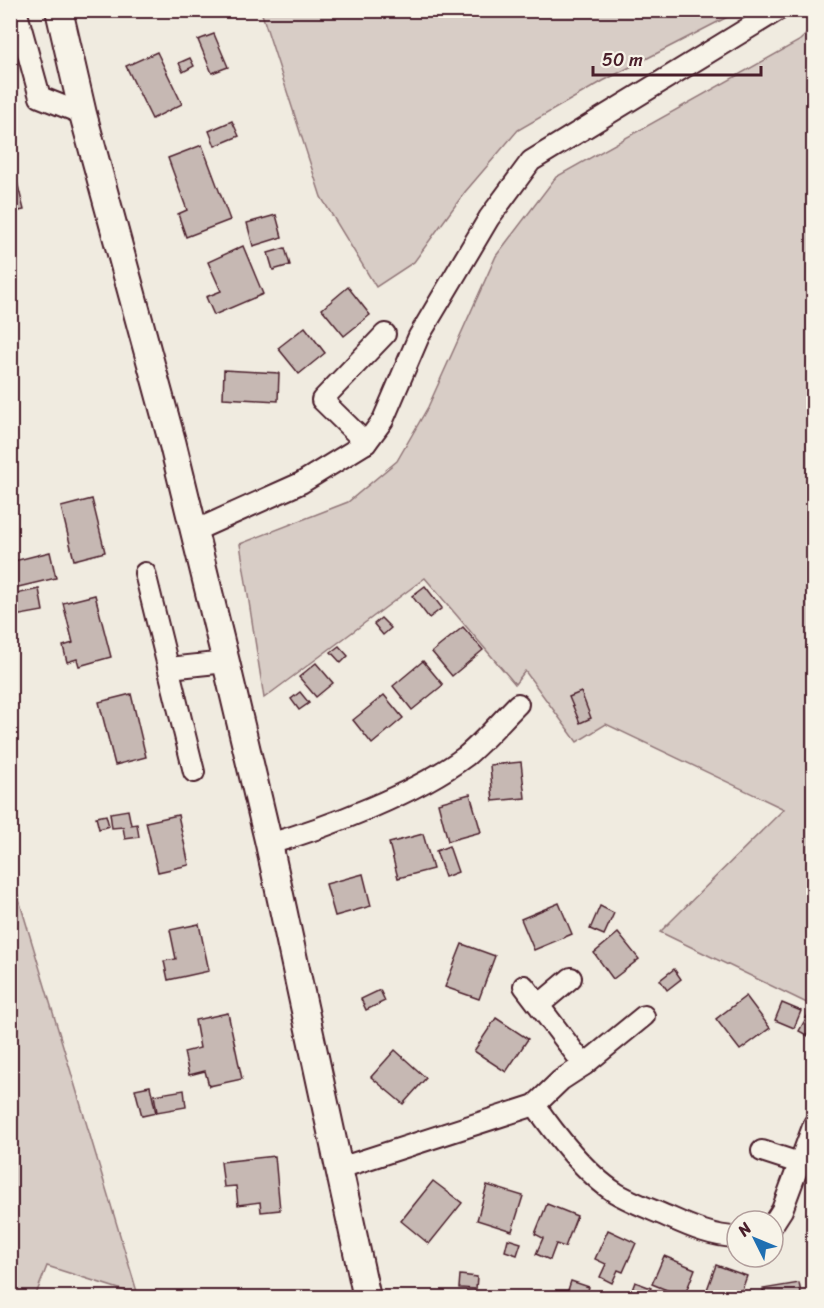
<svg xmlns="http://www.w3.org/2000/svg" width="824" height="1308" font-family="Sriracha,sans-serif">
<rect width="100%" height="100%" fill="#f0ebe0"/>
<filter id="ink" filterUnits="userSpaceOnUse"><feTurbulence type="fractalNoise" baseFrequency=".0167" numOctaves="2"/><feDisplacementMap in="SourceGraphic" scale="12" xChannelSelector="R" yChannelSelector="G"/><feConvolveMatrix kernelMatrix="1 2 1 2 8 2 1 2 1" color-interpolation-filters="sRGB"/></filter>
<g filter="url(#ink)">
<g fill="#d8cdc6" stroke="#917678" stroke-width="1.5">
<path d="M261,11V10L739,11L603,81L518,130L465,192L414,262L376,287L321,197Z"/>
<path d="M813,28V1006L660,932L784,809L606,724L577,742L525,671L515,684L425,578L264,698L240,544L348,502L397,461L428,407L496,256L556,177L799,41Z"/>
<path d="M11,873L138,1295L47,1266L35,1297H11Z"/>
</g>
<g fill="#c6b8b3" stroke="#4a1f2b" stroke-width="1.5">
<path d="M214,34L228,67L212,73L198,40Z"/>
<path d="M157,52L182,104L152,119L126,66Z"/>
<path d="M190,58L194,66L183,72L179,63Z"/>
<path d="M232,121L239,136L215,146L209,131Z"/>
<path d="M202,145L230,220L186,237L178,214L187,210L168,158Z"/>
<path d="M11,157L24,210L10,213V157Z"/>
<path d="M276,215L282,237L253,246L247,223Z"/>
<path d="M243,246L263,294L214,315L206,297L221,291L208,262Z"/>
<path d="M285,248L290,265L273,270L268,253Z"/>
<path d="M348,287L370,315L344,336L322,309Z"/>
<path d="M305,327L325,353L299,374L278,348Z"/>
<path d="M224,370L279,373L278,401L223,398Z"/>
<path d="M92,499L105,552L74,560L61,507Z"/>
<path d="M50,552L56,578L10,589V562Z"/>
<path d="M425,586L442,608L429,618L412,596Z"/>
<path d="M39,589L43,611L15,616L11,595Z"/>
<path d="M95,595L111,657L79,666L77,659L67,662L63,646L73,643L63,603Z"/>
<path d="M381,618L391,628L383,635L374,624Z"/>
<path d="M463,627L483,650L452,676L432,652Z"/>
<path d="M339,646L348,656L341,663L331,652Z"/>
<path d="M423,661L443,685L412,710L393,686Z"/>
<path d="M316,663L333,683L316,697L299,677Z"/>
<path d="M300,692L309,703L299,710L291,699Z"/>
<path d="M581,692L591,718L580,723L569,697Z"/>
<path d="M131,694L146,757L115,765L99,702Z"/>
<path d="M384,695L403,718L372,744L353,720Z"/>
<path d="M521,762L525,798L493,801L490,765Z"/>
<path d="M470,794L481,832L448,841L438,803Z"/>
<path d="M128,810L131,825L137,824L139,837L125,839L123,827L112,828L110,813Z"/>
<path d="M106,815L109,826L99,829L96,817Z"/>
<path d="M178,815L189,865L158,872L146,822Z"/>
<path d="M423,834L433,869L398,878L389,843Z"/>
<path d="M449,846L458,872L445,877L436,851Z"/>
<path d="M363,874L371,906L335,916L326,884Z"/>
<path d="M559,903L572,934L534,950L521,919Z"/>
<path d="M600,906L614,913L604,935L590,929Z"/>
<path d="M199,924L209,971L168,980L164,961L176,959L170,930Z"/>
<path d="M618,933L639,959L613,979L594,953Z"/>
<path d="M462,944L495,956L479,999L445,987Z"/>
<path d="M674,969L681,979L667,990L660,980Z"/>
<path d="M380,990L385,1001L366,1010L361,999Z"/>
<path d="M746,996L770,1028L740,1050L716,1019Z"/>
<path d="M782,1003L801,1011L794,1028L775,1020Z"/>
<path d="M228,1013L242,1079L209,1086L205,1071L189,1075L184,1052L200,1048L195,1020Z"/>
<path d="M809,1013L814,1016V1031L810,1037L799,1031Z"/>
<path d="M496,1018L528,1039L506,1072L474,1051Z"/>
<path d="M395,1050L426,1078L403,1104L371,1077Z"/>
<path d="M150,1086L156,1113L142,1116L135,1089Z"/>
<path d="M184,1090L186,1107L157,1112L154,1095Z"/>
<path d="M275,1156L280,1210L261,1212L260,1202L238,1205L236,1186L224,1187L221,1162Z"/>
<path d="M433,1181L462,1203L429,1244L401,1221Z"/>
<path d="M487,1185L523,1196L512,1231L477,1220Z"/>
<path d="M547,1204L577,1216L565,1247L556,1244L550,1260L536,1254L543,1238L535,1234Z"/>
<path d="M608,1230L636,1243L623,1272L618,1270L612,1283L600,1277L606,1264L595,1259Z"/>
<path d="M508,1239L521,1243L517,1255L505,1251Z"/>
<path d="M664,1256L695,1269L684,1297L652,1284Z"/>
<path d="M716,1265L747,1276L739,1298L705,1295Z"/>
<path d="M460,1275L477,1277L476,1289L459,1288Z"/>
<path d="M571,1281L589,1287L586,1297L568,1290Z"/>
<path d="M635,1282L651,1288L647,1298H629Z"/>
<path d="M799,1283L802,1298H764L763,1289Z"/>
<path d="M292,1293V1298H256V1297Z"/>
</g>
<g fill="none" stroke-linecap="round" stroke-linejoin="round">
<defs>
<g id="minor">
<path d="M16,10L40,97L83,114"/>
<path d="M366,443L322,400L385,334"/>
<path d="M192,532L301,483L366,443L383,420L419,336L489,218L531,161L778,10"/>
<path d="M145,573L194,772"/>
<path d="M169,668L226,662"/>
<path d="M269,844C328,827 417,793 466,756C484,741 501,721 518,704"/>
<path d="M524,986L584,1065L644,1016"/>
<path d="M539,1005L571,978"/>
<path d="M535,1105C554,1133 587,1175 616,1193C633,1203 653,1210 671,1218C691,1227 715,1237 737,1237"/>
<path d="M762,1151L799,1163"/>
<path d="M340,1168L535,1105L561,1080L584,1065"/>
<path d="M773,1224L782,1210L814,1124"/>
</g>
<path id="tertiary" d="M59,10L83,114L173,445L226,662L269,844L367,1298"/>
</defs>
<use href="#minor" stroke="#4a1f2b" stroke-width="24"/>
<use href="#tertiary" stroke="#4a1f2b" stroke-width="30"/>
<use href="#minor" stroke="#f7f3e8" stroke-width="20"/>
<use href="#tertiary" stroke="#f7f3e8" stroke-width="26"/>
</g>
</g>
<rect width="824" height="1308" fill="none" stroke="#f7f3e8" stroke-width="36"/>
<rect x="18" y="18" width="788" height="1272" fill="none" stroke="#4a1f2b" stroke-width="2" filter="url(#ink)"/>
<g transform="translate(755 1239) rotate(313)"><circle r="28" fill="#f7f3e8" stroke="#b29e9c" stroke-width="1.5"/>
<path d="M0-4.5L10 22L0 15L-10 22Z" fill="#1f6fb2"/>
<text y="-9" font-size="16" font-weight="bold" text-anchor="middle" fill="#4a1f2b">N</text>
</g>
<path d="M593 66v9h168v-9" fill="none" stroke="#4a1f2b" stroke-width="3"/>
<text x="602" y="66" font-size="18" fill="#4a1f2b" stroke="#f7f3e8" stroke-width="4.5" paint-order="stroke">50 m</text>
</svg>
